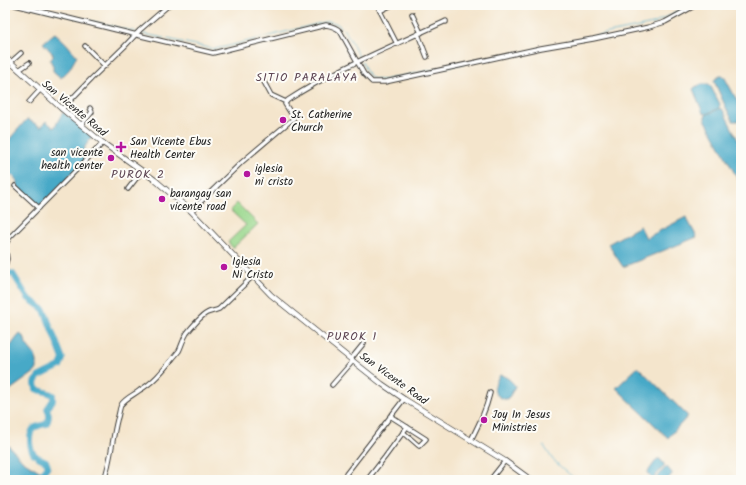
<svg xmlns="http://www.w3.org/2000/svg" width="746" height="485" font-family="Kalam,sans-serif">
<rect width="100%" height="100%" fill="#fdfcf7"/>
<filter id="ink" filterUnits="userSpaceOnUse"><feTurbulence type="fractalNoise" baseFrequency=".025" numOctaves="2"/><feDisplacementMap in="SourceGraphic" scale="8" xChannelSelector="R" yChannelSelector="G"/><feConvolveMatrix kernelMatrix="1 2 1 2 8 2 1 2 1" color-interpolation-filters="sRGB"/></filter>
<filter id="wash" filterUnits="userSpaceOnUse"><feTurbulence type="fractalNoise" baseFrequency=".012" numOctaves="4" result="noise"/><feDisplacementMap in="SourceGraphic" scale="16" xChannelSelector="R" yChannelSelector="G"/><feGaussianBlur stdDeviation="0.9" result="paint"/><feColorMatrix in="noise" values="0 0 0 0 0 0 0 0 0 0 0 0 0 0 0 0 0 1.4 0 .05"/><feComposite in="paint" operator="in"/></filter>
<g filter="url(#wash)">
<rect width="100%" height="100%" fill="#f4e5cc"/>
<path fill="#99d78c" stroke="#5a7a54" d="M237,203L258,224L233,248L228,242L246,225L230,210Z"/>
<g fill="#47a9c7" stroke="#326272">
<path d="M55,33L65,42L77,56L69,70L61,78L53,71V66L50,60L53,57V54L43,43L51,36Z"/>
<path d="M720,76H722L725,78L741,108V120L737,121H733L727,110L714,81V80Z"/>
<path d="M702,84H709L710,85L720,104L719,108L706,114L703,113L693,89L695,87Z"/>
<path d="M719,109H722L723,110L741,146V185L705,119V116L706,115Z"/>
<path d="M63,112L92,136L83,150L90,155L40,207L17,186L18,182L12,175L5,180V144L27,119L41,127L46,121L54,128Z"/>
<path d="M686,217L697,237L623,267L608,244L640,226L646,238Z"/>
<path d="M20,334L25,338L26,344L35,355L37,361V369L35,372L10,390L5,381V352C11,347 14,340 20,334Z"/>
<path d="M638,367L688,416L668,438L616,388Z"/>
<path d="M500,375C506,376 512,381 515,386C513,390 511,395 508,398C505,400 504,399 501,398C501,397 496,395 496,394C492,389 497,379 500,375Z"/>
<path d="M5,442L23,461L41,472L38,480H5Z"/>
<path d="M657,459H660L664,464V466L653,479L647,473Z"/>
<path d="M667,467L672,473V474L667,480H655L665,468Z"/>
</g>
<g fill="none" stroke-linecap="round" stroke-linejoin="round">
<g stroke="#47a9c7" stroke-width="1">
<path d="M26,5L136,32"/>
<path d="M140,33L214,49L225,47L325,22C328,22 332,22 335,23C346,27 355,49 360,59"/>
<path d="M569,41L653,24L690,5"/>
<path d="M362,62C368,74 368,80 383,80L466,63"/>
<path d="M544,446L553,460L576,480"/>
</g>
<path stroke="#47a9c7" stroke-width="6" d="M5,272L13,274L28,298L39,306L44,310L63,359L60,366L38,377L35,383L36,389C42,392 47,391 53,395V400L47,409C50,415 50,419 46,424C42,425 37,426 34,428C28,434 29,450 35,455C38,458 43,459 46,461L48,466L43,472L39,480"/>
</g>
</g>
<g filter="url(#ink)">
<g fill="none" stroke-linecap="round" stroke-linejoin="round">
<defs>
<g id="minor">
<path d="M15,5L137,35L213,53L326,25C332,26 336,27 340,31L364,74L372,82H385L541,48L593,39L649,27L665,22L696,5"/>
<path d="M377,5L397,44"/>
<path d="M380,11L392,5"/>
<path d="M412,14L421,33"/>
<path d="M418,34L427,57"/>
<path d="M85,46L105,66"/>
<path d="M11,62L21,53"/>
<path d="M19,70L29,63"/>
<path d="M264,82L271,95L286,102"/>
<path d="M29,102L40,90"/>
<path d="M62,109L91,79L124,47L140,30L169,5"/>
<path d="M81,125L92,112L90,108"/>
<path d="M15,186L39,208"/>
<path d="M128,189L142,171"/>
<path d="M191,211L242,162L288,123L294,118L285,104L286,102L288,100C337,68 393,46 446,21V22"/>
<path d="M5,266L7,259L5,245L10,237L103,143"/>
<path d="M351,359L364,343"/>
<path d="M332,385L353,361"/>
<path d="M390,416L426,439L419,446L403,432"/>
<path d="M471,440C479,424 486,410 490,393"/>
<path d="M104,480C111,461 112,440 117,420C119,415 119,410 121,405C125,398 134,395 140,390C156,381 167,365 179,351C182,345 183,339 187,333C190,329 202,315 207,313C211,311 215,311 219,309L253,276"/>
<path d="M347,480L345,477L346,474L404,399"/>
<path d="M367,480L385,457L407,427"/>
<path d="M490,480L505,461"/>
</g>
<path id="tertiary" d="M5,57L62,109L103,143L155,180L191,211L271,295L353,361L382,384L404,399L505,461L531,480"/>
</defs>
<use href="#minor" stroke="#3c3a36" stroke-width="5.5"/>
<use href="#tertiary" stroke="#3c3a36" stroke-width="6"/>
<use href="#minor" stroke="#fff" stroke-width="3.5"/>
<use href="#tertiary" stroke="#fff" stroke-width="4.5"/>
</g>
</g>
<g fill="#b5179e" stroke="#fdfcf7" stroke-width="1.5">
<circle cx="283" cy="120" r="4"/>
<path d="M119 141h4v4h4v4h-4v4h-4v-4h-4v-4h4z"/>
<circle cx="111" cy="158" r="4"/>
<circle cx="247" cy="174" r="4"/>
<circle cx="162" cy="199" r="4"/>
<circle cx="224" cy="267" r="4"/>
<circle cx="484" cy="420" r="4"/>
</g>
<g text-anchor="middle" stroke-width="4" stroke-linejoin="round" paint-order="stroke">
<g font-size="11" fill="#1c1c1c" stroke="#fdfcf7">
<text transform="translate(75 108) rotate(40)" y="4">San Vicente Road</text>
<text transform="translate(394 378) rotate(36)" y="4">San Vicente Road</text>
</g>
<g font-size="11" fill="#1c1c1c" stroke="#fdfcf7" text-anchor="start">
<text x="291" y="118">St. Catherine<tspan x="291" dy="13">Church</tspan></text>
<text x="130" y="145">San Vicente Ebus<tspan x="130" dy="13">Health Center</tspan></text>
<text x="103" y="156" text-anchor="end">san vicente<tspan x="103" dy="13">health center</tspan></text>
<text x="255" y="172">iglesia<tspan x="255" dy="13">ni cristo</tspan></text>
<text x="170" y="197">barangay san<tspan x="170" dy="13">vicente road</tspan></text>
<text x="232" y="265">Iglesia<tspan x="232" dy="13">Ni Cristo</tspan></text>
<text x="492" y="418">Joy In Jesus<tspan x="492" dy="13">Ministries</tspan></text>
</g>
<g font-size="12" letter-spacing="1" fill="#5c4452" stroke="#fdfcf7">
<text x="307" y="81">SITIO PARALAYA</text>
<text x="138" y="178">PUROK 2</text>
<text x="352" y="340">PUROK 1</text>
</g>
</g>
<rect width="746" height="485" fill="none" stroke="#fdfcf7" stroke-width="20"/>
</svg>
